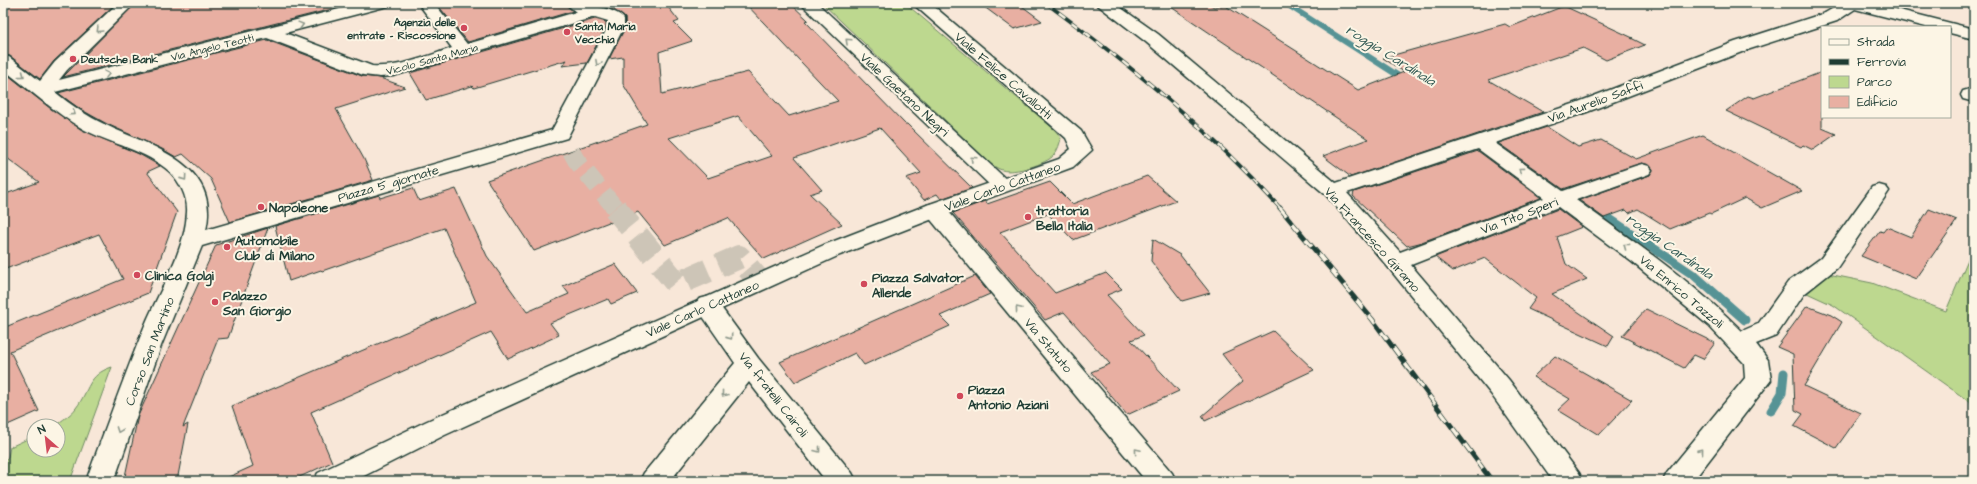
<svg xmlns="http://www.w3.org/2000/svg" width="1977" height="484" font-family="'Architects Daughter',sans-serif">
<rect width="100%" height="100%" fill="#f8e7d8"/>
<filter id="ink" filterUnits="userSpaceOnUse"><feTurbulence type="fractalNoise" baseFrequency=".025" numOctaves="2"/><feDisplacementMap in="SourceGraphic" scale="8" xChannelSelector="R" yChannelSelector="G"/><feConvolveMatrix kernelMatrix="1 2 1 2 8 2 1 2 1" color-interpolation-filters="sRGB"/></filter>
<g filter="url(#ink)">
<g fill="#bdd88f" stroke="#6e8a62">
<path d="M822,3H905L1055,130L1061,138C1060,143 1058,150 1054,155C1047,164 1013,174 1002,170C998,169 994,166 991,164Z"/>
<path d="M1969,257L1974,258V405L1833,305L1807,293L1828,274L1872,283L1946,311Z"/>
<path d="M112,367L70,481H3V465L8,457L10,447L34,436V450H58V426H55C62,420 71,415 76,408C90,390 87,375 112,367Z"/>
</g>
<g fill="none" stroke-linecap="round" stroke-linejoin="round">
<path stroke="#579395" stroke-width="6" d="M1285,3L1405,80"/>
<g stroke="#579395" stroke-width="9">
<path d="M1598,211L1695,276L1745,320"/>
<path d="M1771,411L1782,393L1784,373"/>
</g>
</g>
<g fill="#e8afa2" stroke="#1f3d34" fill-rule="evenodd">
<path d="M3,3H116L54,61L40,79L10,56L3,55Z"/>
<path d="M136,3H343L344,6L63,77Z"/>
<path d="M436,3H564L573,11L468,42Z"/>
<path d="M585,3H665L679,21L674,23L692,41L659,52L662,94L748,72L789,116L838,101L745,3H790L808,20L805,21L905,124H907L972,188L941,199L937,194L924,200L906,178L921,173L880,128L794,158L822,190L810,194L842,224L764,259L728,218L665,245L638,212L610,223L609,222L534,251L487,180L647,124L623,84V57L609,59L625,28V18L614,10ZM738,116L772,156L708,178L669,138Z"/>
<path d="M979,3H1018L1042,21L1014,29Z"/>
<path d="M1165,3H1207L1214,7L1224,5L1358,90L1404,72L1383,58L1505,24L1510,27L1564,6L1633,38H1631L1645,45L1606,60L1583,48L1488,80L1543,112L1351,177L1323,156L1368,139Z"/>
<path d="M595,19L606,22V27L587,63L562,66L567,60L474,88L472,86L426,100L410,73Z"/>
<path d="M267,40L362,76L380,78L405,87L336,109L364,159L373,180L230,222L211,179L183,154L176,157L162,149L107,124L80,109L58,93Z"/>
<path d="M3,71L51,109L82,130L139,154L160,166L147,172L177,212L148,293L10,351L39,411L3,427V328L123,279L99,234L3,270V195L39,182L3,155Z"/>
<path d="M1822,72V128L1836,134L1813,150L1803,145L1801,147L1726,111L1748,96L1754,98Z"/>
<path d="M1547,127L1578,147L1601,140L1636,159L1703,135L1802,191L1762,208L1745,198L1711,214L1709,213L1670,229L1638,209L1629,213L1626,210L1604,218L1579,200L1650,175L1653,169L1649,165L1642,163L1563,189L1498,143Z"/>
<path d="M1478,151L1541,198L1419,243L1407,246L1353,196L1354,192Z"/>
<path d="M1147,176L1176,201L1073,240L1048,214L1000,232L1055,293L1106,273L1122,289L1107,295L1144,335L1131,340L1179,391L1127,415L1091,372L1110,364L1064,312L1045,320L953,213L985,201L987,204L1050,182L1072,204Z"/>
<path d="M413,188L419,201L456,189L487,256L527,312L569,294L563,286L615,264L637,293L611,304L608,299L550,323L559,335L508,359L491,332L311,412L332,462L291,481H220L253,466L232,406L476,302L444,228L322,271L321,270L289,281L275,226L379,195L380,198Z"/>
<path d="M1558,209L1582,227L1557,237L1566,264L1587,279L1552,294L1614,336L1608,346L1528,309L1536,298L1485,258L1453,271L1435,257Z"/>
<path d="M1929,209L1957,220L1916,279L1861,256L1880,231L1883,232L1887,227L1911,237Z"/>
<path d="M268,228L228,338L218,339L183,427L188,424L177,481H124L138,416L216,245Z"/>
<path d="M1153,239L1180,255L1210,293L1182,301L1151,261Z"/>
<path d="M975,276L990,294L940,316L950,326L864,365L855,353L795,382L780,362Z"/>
<path d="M1807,306L1831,315L1842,322L1804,386L1861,413L1836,448L1794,426L1803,414L1795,410L1793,354L1777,347Z"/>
<path d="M1646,309L1715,343L1703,359L1694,355L1684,368L1622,336Z"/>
<path d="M1273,331L1314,370L1205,421L1202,416L1243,381L1222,354Z"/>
<path d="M1555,356L1632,400L1599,435L1558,410L1570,399L1533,377Z"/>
</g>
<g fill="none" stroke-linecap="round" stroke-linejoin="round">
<path stroke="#cdc5b7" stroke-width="18" stroke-dasharray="18 9" stroke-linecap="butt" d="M571,151L576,160L616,209"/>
<path stroke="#cdc5b7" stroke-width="24" stroke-dasharray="24 12" stroke-linecap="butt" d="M615,208L677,284L739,257L761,283"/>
<defs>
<g id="street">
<path d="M118,3H135L67,70L59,80L363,3H390L388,6L285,33L372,66C399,68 427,56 452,48L418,3H434L467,44L576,12L565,3C579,3 616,7 624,19V27L567,138L202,246L161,346L114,481H86C105,429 124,377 145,325C160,289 185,252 187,212C188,198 180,182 170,172C146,150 111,144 83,129C54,112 30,90 3,69V56L9,57L40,81L55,62ZM595,17L608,21V27L552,130L206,230C221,163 151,147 106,125C87,116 71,105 55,92L267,38L363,75L380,77L393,76Z"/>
<path d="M800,3H817L1009,182L1012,186L1009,190L1002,192L995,190Z"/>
<path d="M1095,3H1114L1158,34L1336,183L1573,104L1735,42L1825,13L1842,3H1872L1974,29V39L1950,33V27H1926L1855,9L1837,21L1747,50L1587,112L1495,143L1563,191L1635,166L1642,164L1649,166L1652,170L1649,174L1576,200C1633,241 1692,281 1742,331L1758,324L1788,282L1821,258L1872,187L1879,185L1886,187L1889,191L1837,268L1804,294L1776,336L1756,344L1768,360L1771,380L1693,481H1663L1667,473L1745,378L1744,363L1709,326L1632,262L1558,207L1411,265L1509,380L1579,473L1583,481H1553L1491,394L1388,267L1326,195L1146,42ZM1478,149L1544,198L1400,252L1347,193Z"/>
<path d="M1970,89L1974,90V102L1963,99L1961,95L1963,91Z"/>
<path d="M935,203L943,205L1172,473L1176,481H1146L927,215L924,210L927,205Z"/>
<path d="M707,297L715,299L758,358L852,473L856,481H826L749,382L670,481H640L644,473L735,363L695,305L699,299Z"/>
</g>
<path id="secondary" d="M912,3H930L1081,131L1092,150L1073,167L943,215L840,255L445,435L354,481H314L318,473L427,421L824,245L927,205L1059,159L1071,149L1066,138Z"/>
</defs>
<use href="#street" stroke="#1f3d34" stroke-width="3"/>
<use href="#secondary" stroke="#1f3d34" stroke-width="3"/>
<use href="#street" fill="#fcf5e5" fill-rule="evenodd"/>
<use href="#secondary" fill="#fcf5e5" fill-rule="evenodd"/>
<defs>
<path id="rail-far1" d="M1046,3C1130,65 1211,131 1281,209"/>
<path id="rail" d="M1280,208L1372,319L1492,481"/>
</defs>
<use href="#rail-far1" stroke="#1f3d34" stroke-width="4"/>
<use href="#rail" stroke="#1f3d34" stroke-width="5"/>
<use href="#rail-far1" stroke="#fcf5e5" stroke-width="2.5" stroke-dasharray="8" stroke-linecap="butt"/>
<use href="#rail" stroke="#fcf5e5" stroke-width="3.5" stroke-dasharray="10" stroke-linecap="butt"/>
</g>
<defs><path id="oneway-chevron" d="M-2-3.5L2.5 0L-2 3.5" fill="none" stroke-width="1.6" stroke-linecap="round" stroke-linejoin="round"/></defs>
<g stroke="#8e998c">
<use href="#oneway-chevron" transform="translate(301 25) rotate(-15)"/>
<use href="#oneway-chevron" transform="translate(99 30) rotate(135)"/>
<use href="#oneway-chevron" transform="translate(848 41) rotate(-137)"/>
<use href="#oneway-chevron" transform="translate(598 63) rotate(118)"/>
<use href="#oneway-chevron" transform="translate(107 74) rotate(-14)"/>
<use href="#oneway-chevron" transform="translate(22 75) rotate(37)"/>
<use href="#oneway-chevron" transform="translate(73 113) rotate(34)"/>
<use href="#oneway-chevron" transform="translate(973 159) rotate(-137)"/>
<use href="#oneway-chevron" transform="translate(1521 170) rotate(-144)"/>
<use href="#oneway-chevron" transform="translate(184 178) rotate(55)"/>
<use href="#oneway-chevron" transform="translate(1626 246) rotate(-144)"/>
<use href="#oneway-chevron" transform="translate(1018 309) rotate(-130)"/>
<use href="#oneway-chevron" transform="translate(730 337) rotate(55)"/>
<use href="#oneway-chevron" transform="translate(724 394) rotate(129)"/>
<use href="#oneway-chevron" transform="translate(119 430) rotate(110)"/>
<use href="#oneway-chevron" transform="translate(818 450) rotate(52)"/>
<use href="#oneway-chevron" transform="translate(1137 451) rotate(-130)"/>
<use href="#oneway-chevron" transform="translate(1701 451) rotate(-51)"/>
</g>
</g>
<g fill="#d1495b" stroke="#fcf5e5" stroke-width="1.5">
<circle cx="464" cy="28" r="4"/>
<circle cx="567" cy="32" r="4"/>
<circle cx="73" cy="59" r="4"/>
<circle cx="261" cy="207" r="4"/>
<circle cx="1028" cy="217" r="4"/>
<circle cx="227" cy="247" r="4"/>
<circle cx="137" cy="275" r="4"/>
<circle cx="864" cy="284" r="4"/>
<circle cx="215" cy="302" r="4"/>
<circle cx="960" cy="396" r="4"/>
</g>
<g text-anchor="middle" stroke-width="4" stroke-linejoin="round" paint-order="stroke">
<g font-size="11" font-weight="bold" fill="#1f3d34" stroke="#fcf5e5" text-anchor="start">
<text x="456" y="26" text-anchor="end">Agenzia delle<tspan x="456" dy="13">entrate - Riscossione</tspan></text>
<text x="575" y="30">Santa Maria<tspan x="575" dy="13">Vecchia</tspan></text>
<text x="81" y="63">Deutsche Bank</text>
</g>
<g font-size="11" fill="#1f3d34" stroke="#fcf5e5">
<text transform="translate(212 47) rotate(-14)" y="4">Via Angelo Teotti</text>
<text transform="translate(432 59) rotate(-15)" y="4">Vicolo Santa Maria</text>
</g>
<g font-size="13" fill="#1f3d34" stroke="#fcf5e5">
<text transform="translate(1004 75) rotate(41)" y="5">Viale Felice Cavallotti</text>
<text transform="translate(905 94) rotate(43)" y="5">Viale Gaetano Negri</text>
<text transform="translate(1595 101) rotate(-20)" y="5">Via Aurelio Saffi</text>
<text transform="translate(388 183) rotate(-16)" y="5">Piazza 5 giornate</text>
<text transform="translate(1002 186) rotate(-20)" y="5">Viale Carlo Cattaneo</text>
<text transform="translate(1519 215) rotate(-21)" y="5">Via Tito Speri</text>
<text transform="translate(1373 239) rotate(48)" y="5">Via Francesco Giramo</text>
<text transform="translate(1682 291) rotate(40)" y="5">Via Enrico Tazzoli</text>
<text transform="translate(702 308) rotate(-24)" y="5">Viale Carlo Cattaneo</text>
<text transform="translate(1049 345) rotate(50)" y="5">Via Statuto</text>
<text transform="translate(149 351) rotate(-69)" y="5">Corso San Martino</text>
<text transform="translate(774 394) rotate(52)" y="5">Via fratelli Cairoli</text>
</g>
<g font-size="13" font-weight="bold" fill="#1f3d34" stroke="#fcf5e5" text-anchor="start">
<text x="269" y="212">Napoleone</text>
<text x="1036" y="215">trattoria<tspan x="1036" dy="15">Bella Italia</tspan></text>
<text x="235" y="245">Automobile<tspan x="235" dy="15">Club di Milano</tspan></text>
<text x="145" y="280">Clinica Golgi</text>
<text x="872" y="282">Piazza Salvator<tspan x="872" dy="15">Allende</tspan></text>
<text x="223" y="300">Palazzo<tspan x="223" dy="15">San Giorgio</tspan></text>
<text x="968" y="394">Piazza<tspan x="968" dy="15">Antonio Aziani</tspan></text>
</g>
<g font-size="14" font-style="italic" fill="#325a54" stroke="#fcf5e5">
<text transform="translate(1391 55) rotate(32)" y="5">roggia Cardinala</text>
<text transform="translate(1670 246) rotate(35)" y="5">roggia Cardinala</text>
</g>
</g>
<rect width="1977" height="484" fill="none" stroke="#fcf5e5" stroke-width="16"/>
<rect x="8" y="8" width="1961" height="468" fill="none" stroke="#1f3d34" stroke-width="1.5" filter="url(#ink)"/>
<rect x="1821" y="26" width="130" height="92" fill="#fcf5e5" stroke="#a4ab9e"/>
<rect x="1829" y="39" width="20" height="6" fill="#fcf5e5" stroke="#a4ab9e"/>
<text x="1857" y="46" font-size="12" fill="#1f3d34">Strada</text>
<rect x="1829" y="59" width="20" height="6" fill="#1f3d34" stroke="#a4ab9e"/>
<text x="1857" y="66" font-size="12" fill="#1f3d34">Ferrovia</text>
<rect x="1829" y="76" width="20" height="12" fill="#bdd88f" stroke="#a4ab9e"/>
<text x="1857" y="86" font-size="12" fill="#1f3d34">Parco</text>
<rect x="1829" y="96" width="20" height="12" fill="#e8afa2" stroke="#a4ab9e"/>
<text x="1857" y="106" font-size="12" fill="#1f3d34">Edificio</text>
<g transform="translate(46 438) rotate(332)"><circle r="19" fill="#fcf5e5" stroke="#a4ab9e"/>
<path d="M0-3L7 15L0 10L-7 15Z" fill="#d1495b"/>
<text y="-6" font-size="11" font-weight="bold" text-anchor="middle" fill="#1f3d34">N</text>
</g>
</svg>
